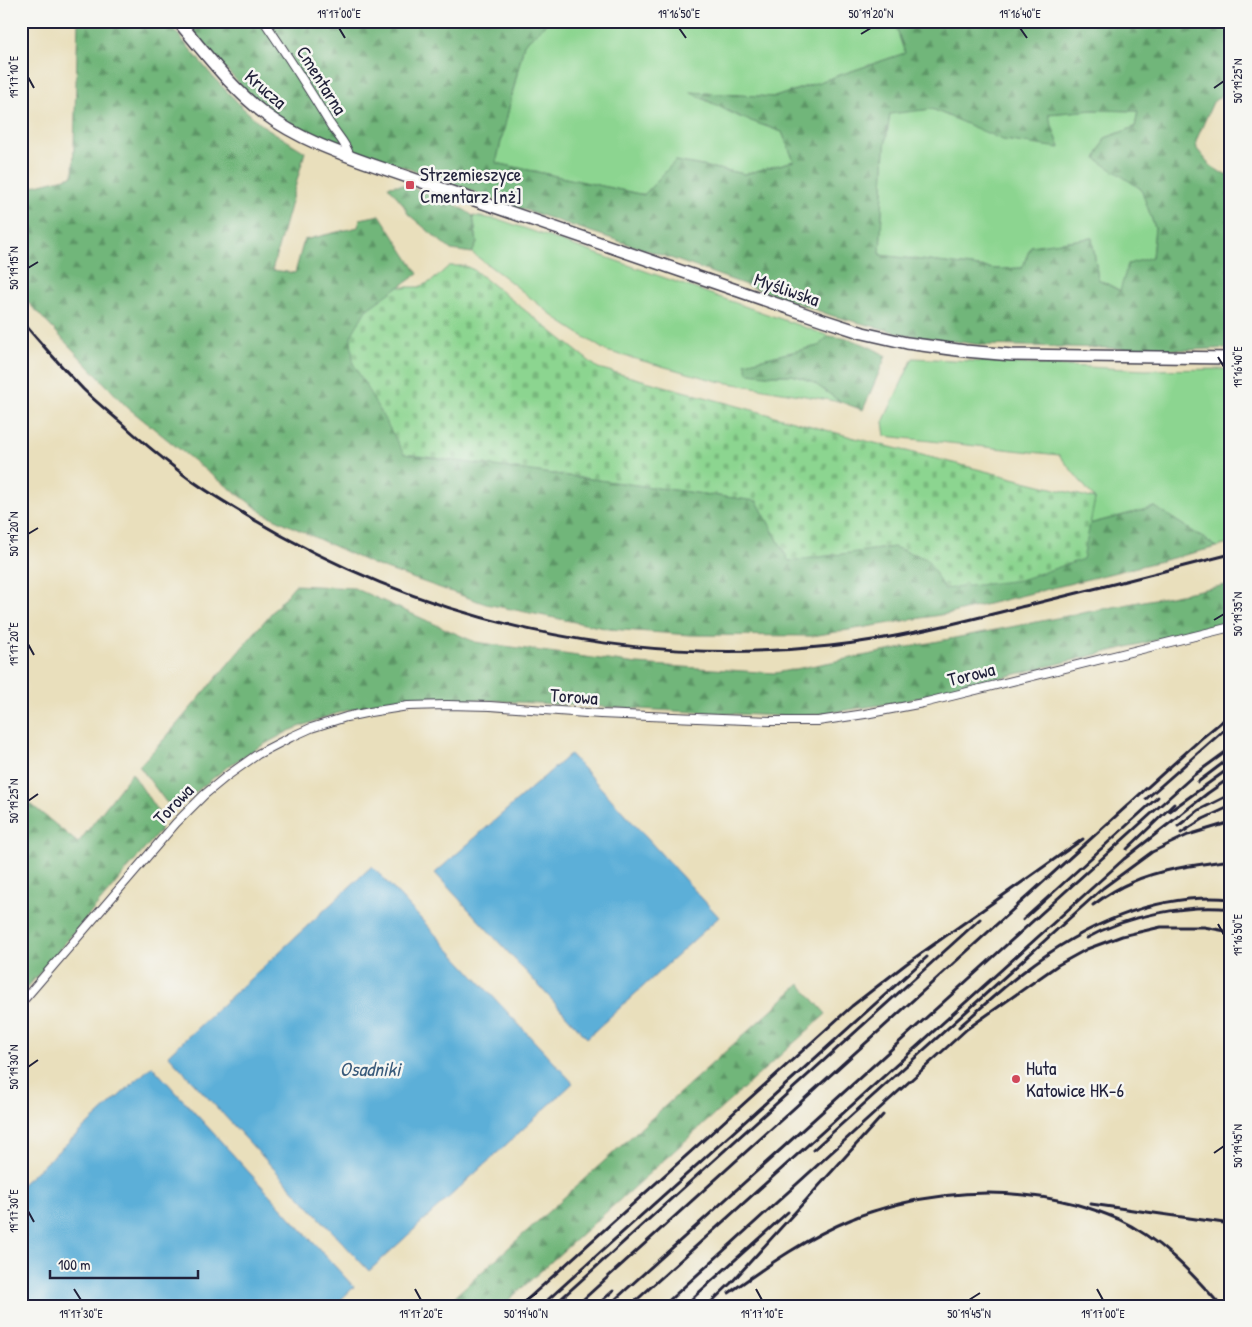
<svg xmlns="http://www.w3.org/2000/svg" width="1252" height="1327" font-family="'Patrick Hand',sans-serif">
<defs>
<pattern id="forest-firs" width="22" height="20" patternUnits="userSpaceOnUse" patternTransform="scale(1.25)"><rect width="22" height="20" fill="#71b67a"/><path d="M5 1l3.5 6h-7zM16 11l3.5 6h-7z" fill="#5c9465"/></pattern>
<pattern id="cemetery-stones" width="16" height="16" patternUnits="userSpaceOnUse" patternTransform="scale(1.25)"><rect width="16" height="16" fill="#8cd590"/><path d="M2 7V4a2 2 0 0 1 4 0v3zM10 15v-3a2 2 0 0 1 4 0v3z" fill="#78b77d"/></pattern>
</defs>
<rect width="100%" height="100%" fill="#f6f6f2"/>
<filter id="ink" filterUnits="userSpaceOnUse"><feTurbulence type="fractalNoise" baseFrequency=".02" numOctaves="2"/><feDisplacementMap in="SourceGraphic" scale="10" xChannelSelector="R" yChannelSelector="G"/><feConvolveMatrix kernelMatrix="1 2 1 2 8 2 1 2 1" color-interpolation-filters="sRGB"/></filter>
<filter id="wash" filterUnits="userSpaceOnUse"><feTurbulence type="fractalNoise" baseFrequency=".0096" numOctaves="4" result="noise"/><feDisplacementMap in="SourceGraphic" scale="20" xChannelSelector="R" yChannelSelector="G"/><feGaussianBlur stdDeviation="1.12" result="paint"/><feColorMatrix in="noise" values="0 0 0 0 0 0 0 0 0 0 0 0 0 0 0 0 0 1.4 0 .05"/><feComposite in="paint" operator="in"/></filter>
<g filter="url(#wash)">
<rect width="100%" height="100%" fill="#e9dfbc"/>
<g fill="#8cd590" stroke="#577c66">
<path d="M549,21H894L905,53L775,97L691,93L740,117L782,132L794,161L745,174L676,161L644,195L496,163L524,44Z"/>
<path d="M932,109L1003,139L1060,147L1047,114L1093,110L1138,111L1135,127L1105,138L1141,189L1155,228L1152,257L1121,291L1098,279L1092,238L1031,246L1022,268L996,269L880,255L885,147L890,113Z"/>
<path d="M473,216L501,220L829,336L818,346L746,363L766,375H792L811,381L841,402L717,381L606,351L561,322L503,276L472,253L477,242Z"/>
<path d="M913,358L1145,370L1231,369V543L1217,547L1155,507L1089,524L1095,499L1059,455L885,436L883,422Z"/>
</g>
<g fill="url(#forest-firs)" stroke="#4a6c5a" fill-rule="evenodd">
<path d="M78,21H167L213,77L243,108L262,125L305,152L272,270L295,273L304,240L358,227L360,219L380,215L418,274L366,310L404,454L757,501L789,561L894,547L927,559H1082L1089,524L1155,507L1217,547L952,613L812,636L690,635L609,629L486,604L372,564L265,514L209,473L127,407L21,295V189L73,176Z"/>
<path d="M185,21H549L524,44L496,163L644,195L675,161L745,174L794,161L782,132L740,117L690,92L775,97L905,53L894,21H1231V88L1213,102L1196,141L1197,149L1211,166L1225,175L1231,176V348L1188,350L982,345L907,335L833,316L676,260L507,204L387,161L331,143L310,134L278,117L248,93L222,65ZM932,109L1003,140L1060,148L1048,114L1093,110L1138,111L1135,127L1105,138L1096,159L1141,189L1155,228L1152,257L1128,264L1120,291L1098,279L1092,238L1031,246L1022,268L996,269L880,255L885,147L890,114Z"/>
<path d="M397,185H403L443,198L466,211L473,216L477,243L472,253L451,250L408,214L403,204L388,186Z"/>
<path d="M829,336C851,338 867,344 886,356L863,410L841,402L811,381L792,375H766L748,373L745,363L818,346Z"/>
<path d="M1231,584V622L901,702L800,717L675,711L466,699H424L348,710L323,718L289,731L252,751L227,767L181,804L175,806L166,802L139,766L167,736L295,585L354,588L475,642L637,664L775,673Z"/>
<path d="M132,773L160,815V831L21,995V796L78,843Z"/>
<path d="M800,984L826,1014L502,1306H444Z"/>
</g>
<path fill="url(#cemetery-stones)" stroke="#577c66" d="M449,266H465L474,270L598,368L859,439L1095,499L1083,559L1020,580L944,589L927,559L894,547L789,561L757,501L404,454L353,363L351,336L366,310L398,287H419L432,281Z"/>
<g fill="#5cafd8" stroke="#3f688a">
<path d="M570,754L719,917L587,1038L435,873Z"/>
<path d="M372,866L573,1083L369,1271L168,1055Z"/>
<path d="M152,1066L354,1287L334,1306H21V1185Z"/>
</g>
</g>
<g filter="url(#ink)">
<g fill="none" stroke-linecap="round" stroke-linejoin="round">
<defs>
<g id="street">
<path d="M264,21C287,55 309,89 330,124C337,135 347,144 350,157"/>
<path d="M21,1003L176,823L204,795L227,776L258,754L291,737L311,728L346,717L370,712L408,706L447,705L490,706L600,714L771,721H818L865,714L923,703L1231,627"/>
</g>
<path id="secondary" d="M178,21C205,53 232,89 265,114C297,138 336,152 373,165L823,320L863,333L907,343L965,351L1012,355L1231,358"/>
</defs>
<use href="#street" stroke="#403e4e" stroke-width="10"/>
<use href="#secondary" stroke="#403e4e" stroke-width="14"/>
<use href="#street" stroke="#fff" stroke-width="8"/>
<use href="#secondary" stroke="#fff" stroke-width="11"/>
<g stroke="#22223b" stroke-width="3">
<path d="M21,320C41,344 62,367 83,389C94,400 106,410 118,420C138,438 158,455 179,471C201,489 227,503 251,518C427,623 626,668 830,646C896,639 961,622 1025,606C1094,589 1162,572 1231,554"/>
<path d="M1198,782L1231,757"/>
<path d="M1146,799L1231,724"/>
<path d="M1170,811L1231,767"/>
<path d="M1178,826L1199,810L1231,794"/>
<path d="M1181,833L1203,819L1231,806"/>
<path d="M1127,849L1174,804"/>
<path d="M1093,905C1105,896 1118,888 1132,882C1159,869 1201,864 1231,860"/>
<path d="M1023,920L1158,797"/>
<path d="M1087,938C1126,916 1186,904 1231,909"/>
<path d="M959,1027C980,1009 1001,989 1023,972C1082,926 1155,892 1231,899"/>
<path d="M813,1150L1103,888L1152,852L1188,835L1231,822"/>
<path d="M1091,1204L1231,1224"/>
<path d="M729,1293C768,1265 808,1237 852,1219C867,1212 883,1208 899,1204C957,1190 1016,1189 1075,1204C1089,1208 1104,1213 1118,1219C1159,1238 1191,1272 1221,1306"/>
<path d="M520,1306L852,1006L906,964L1083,839"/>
<path d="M541,1306L927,957"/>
<path d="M553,1306L980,919"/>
<path d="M576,1306L1203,737L1231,714"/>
<path d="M596,1306L613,1291"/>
<path d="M608,1306L1194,775L1231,748"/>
<path d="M630,1306L1124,859L1208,793L1231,777"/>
<path d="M663,1306L967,1029L1058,965L1087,949L1122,936L1161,927H1204L1231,932"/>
<path d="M684,1306L788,1212"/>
<path d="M707,1306L731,1283L883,1115"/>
</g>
</g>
</g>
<path fill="none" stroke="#22223b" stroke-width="2" d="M339,28L345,38M679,28L686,38M1020,28L1027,38M861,34L871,28M28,77L34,88M1214,88L1224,81M28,268L38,262M1218,357L1224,367M28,534L38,528M1214,620L1224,614M28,644L34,655M28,801L38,794M1218,924L1224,935M28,1067L38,1060M1214,1153L1224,1146M28,1211L34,1222M74,1289L81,1300M415,1289L421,1300M756,1289L762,1300M1097,1289L1103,1300M526,1300L537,1293M969,1300L980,1293"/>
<g fill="#d1495b" stroke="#f6f6f2" stroke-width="2">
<rect x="405" y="180" width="10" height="10" rx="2.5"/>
<circle cx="1016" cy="1079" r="5"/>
</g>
<g text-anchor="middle" stroke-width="5" stroke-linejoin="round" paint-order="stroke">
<g font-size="19" fill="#22223b" stroke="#f6f6f2">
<text transform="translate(322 80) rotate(58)" y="7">Cmentarna</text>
<text transform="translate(266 89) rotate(41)" y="7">Krucza</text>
<text transform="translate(787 289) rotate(19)" y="7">Myśliwska</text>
<text transform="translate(971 674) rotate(-14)" y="7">Torowa</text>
<text transform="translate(574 696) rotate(4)" y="7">Torowa</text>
<text transform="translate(173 804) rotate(-46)" y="7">Torowa</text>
</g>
<g font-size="19" fill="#22223b" stroke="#f6f6f2" text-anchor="start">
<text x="420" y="181">Strzemieszyce<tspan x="420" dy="22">Cmentarz [nż]</tspan></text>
<text x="1026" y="1075">Huta<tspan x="1026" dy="22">Katowice HK-6</tspan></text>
</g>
<g font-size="20" font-style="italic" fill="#395a7a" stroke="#f6f6f2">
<text x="370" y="1076">Osadniki</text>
</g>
</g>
<rect width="1252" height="1327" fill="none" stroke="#f6f6f2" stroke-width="55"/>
<path d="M50 1270v8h148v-8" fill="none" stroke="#22223b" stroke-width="2.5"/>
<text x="58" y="1270" font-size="15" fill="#22223b" stroke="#f6f6f2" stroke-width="4" paint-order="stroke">100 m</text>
<rect x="28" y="28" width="1196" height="1272" fill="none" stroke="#22223b" stroke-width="2"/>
<g font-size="12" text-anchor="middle" fill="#22223b">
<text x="339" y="18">19°17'00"E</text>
<text x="679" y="18">19°16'50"E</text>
<text x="871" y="18">50°19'20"N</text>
<text x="1020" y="18">19°16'40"E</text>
<text transform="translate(14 77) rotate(-90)" y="4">19°17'10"E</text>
<text transform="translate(1238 81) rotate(-90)" y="4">50°19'25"N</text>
<text transform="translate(14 268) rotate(-90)" y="4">50°19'15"N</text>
<text transform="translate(1238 367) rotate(-90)" y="4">19°16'40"E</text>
<text transform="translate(14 534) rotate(-90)" y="4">50°19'20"N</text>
<text transform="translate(1238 614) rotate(-90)" y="4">50°19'35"N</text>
<text transform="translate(14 644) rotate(-90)" y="4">19°17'20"E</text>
<text transform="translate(14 801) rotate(-90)" y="4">50°19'25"N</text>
<text transform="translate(1238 935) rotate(-90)" y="4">19°16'50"E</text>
<text transform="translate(14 1067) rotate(-90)" y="4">50°19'30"N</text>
<text transform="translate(1238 1146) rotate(-90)" y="4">50°19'45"N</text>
<text transform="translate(14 1211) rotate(-90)" y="4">19°17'30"E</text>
<text x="81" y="1318">19°17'30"E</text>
<text x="421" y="1318">19°17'20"E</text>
<text x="526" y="1318">50°19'40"N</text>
<text x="762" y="1318">19°17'10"E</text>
<text x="969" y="1318">50°19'45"N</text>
<text x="1103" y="1318">19°17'00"E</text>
</g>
</svg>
